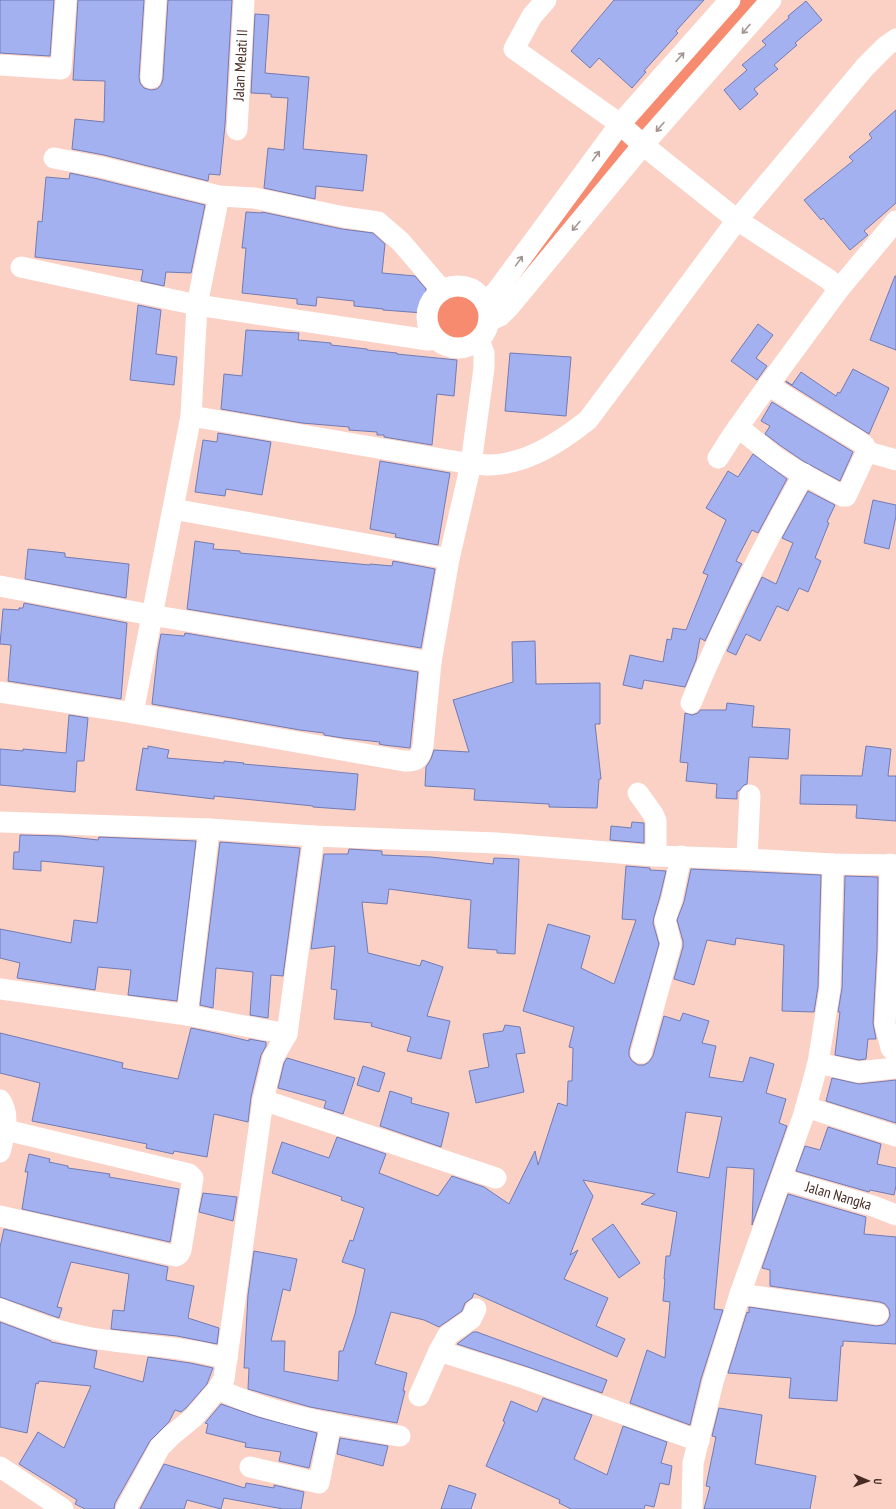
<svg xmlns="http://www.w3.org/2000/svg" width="896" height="1509" font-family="'PT Sans Narrow',sans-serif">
<rect width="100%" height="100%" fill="#fbd0c5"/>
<path fill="#f78b70" d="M730,0H771L489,321C485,334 477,346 463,348C453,350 444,346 438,339C435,336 431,333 430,330C418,305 448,275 472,289C478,293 482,297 486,302Z"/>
<g fill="#a4b1f1" stroke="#717bb3" fill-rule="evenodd">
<path d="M0,0H54L50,56L0,53Z"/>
<path d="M78,0H144L139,77L140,83L144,88L151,90L157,89L161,85L163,79L168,0H232L225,125L220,175L209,174L208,181L104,155L72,149L75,119L104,122L105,81L73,80Z"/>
<path d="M614,0H704L676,31L678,33L644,71L646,72L632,88L599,58L590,68L571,51Z"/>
<path d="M806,1L822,20L795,43L797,45L774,65L778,69L754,89L758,94L740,110L724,90L747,70L742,65L766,45L762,41L789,18L788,16Z"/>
<path d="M255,14L269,15L265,73L309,77L303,149L367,155L363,191L316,186L315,199L264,188L268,148L284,150L288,98L271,97V94L251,93Z"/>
<path d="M896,110V203L864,231L868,235L850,250L823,218L821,220L804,200L853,161L849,157L872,138L869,134Z"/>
<path d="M70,173L98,179L205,205L191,273L166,272L164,286L141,281L143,270L35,257L38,221L42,222L46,177L69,179Z"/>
<path d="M246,212L262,213V212L342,229L373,233L385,244L382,273L415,276L426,289L423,313L383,310V309L354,306V301L317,297L316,306L297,304V299L242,293L246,248H242Z"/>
<path d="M895,276H896V350L870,340Z"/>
<path d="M138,305L161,310L156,354L177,357L174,385L130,380Z"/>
<path d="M758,324L773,335L756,358L767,366L757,380L731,361Z"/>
<path d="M246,330L299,333L298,340L331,343V345L367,349V350L397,353V354L457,360L454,396L437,394L432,445L384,437V435H377V432L349,430V427L302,423L221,409L224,374L242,376Z"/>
<path d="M510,353L571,357L566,416L505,411Z"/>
<path d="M853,369L889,388L869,434L786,382V381L792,385L801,372L836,396L838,392L840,393Z"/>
<path d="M772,402L853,452L840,481L803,461L781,446L765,434L770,426L761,421Z"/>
<path d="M218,433L271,442L262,495L226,489L225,496L195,492L203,440L217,442Z"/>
<path d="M753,454L787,479L758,533L752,530L736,561L742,564L740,567L705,641L700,638L696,660L685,687L644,680L642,689L623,685L630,655L663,662L667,639L671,640L673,628L686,630L708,575L703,573L726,520L706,508L728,471L738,477Z"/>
<path d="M380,461L450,473L438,545L395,537L396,534L370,529Z"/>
<path d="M808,491L835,505L827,522L829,523L815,558L821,561L808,592L799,588L788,611L777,606L760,641L746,634L736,655L727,651L762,577L776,584L793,543L782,538Z"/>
<path d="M873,500L896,505V516L889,549L864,543Z"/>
<path d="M195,541L214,544L213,549L240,551V553L370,565V564L392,566L393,561L435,569L421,648L187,609Z"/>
<path d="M28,549L65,553V557L129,564L126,598L25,579Z"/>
<path d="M24,603L127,623L121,699L8,681L11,645L0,644L3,609L19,610V608H23Z"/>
<path d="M185,633L418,672L410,748L384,745L379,744L380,742L343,738L324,735V733L300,730L152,704L158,650L161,634L184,636Z"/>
<path d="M535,641L536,684L600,683V724H595L601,779H599L597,808L549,807V804L474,800L475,789L425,786L426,767L431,759L434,750L469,752L453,700L513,682L512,642Z"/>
<path d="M727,703L754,706L752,727L790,729L788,759L749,757L747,784L744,785L739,791H737V799L716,798L717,784L686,781L688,763L680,762L685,713L692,715L698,713L700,710H726Z"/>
<path d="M69,715L88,718L84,761H77L75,792L0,785V749L23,751V749L66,753Z"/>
<path d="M148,746L169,750L167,758L224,763V761L244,763L243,764L358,774L355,810L313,807V806L214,796V799L136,790L143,748L148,749Z"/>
<path d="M866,746L891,749L888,776H896V821L856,818L857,805L800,804L801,775L862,776Z"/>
<path d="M632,822L644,823V843L610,840L611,826L631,828Z"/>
<path d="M20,835L61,836L98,840L99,837L196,841L177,1001L128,995L131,970L98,967L95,990L17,978L20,963L0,958V929L71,943L74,920L97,923L104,867L41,861V871L13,869L14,852H19Z"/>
<path d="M220,842L300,848L283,976L271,975L268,1018L250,1015L253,972L216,968L213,1008L200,1005Z"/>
<path d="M349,849L382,851V855L431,857L493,864L494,858L519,859L515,954L497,953V950L468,948L471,900L389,889L387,904L362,902L368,953L420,966L422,960L443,967L427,1016L450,1021L441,1059L407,1051L411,1037L371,1026L372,1023L334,1019L337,990L331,989L335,946L311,949L324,854H348Z"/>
<path d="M626,866L650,868V870L666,871L660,896L654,917L653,923L659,944L629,1050V1056L632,1061L638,1065H644L649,1062L653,1056L664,1016L680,1021L683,1013L709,1021L702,1043L716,1046L709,1077L743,1082L750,1057L774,1064L766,1093L786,1099L779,1123L787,1126L752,1225L754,1169L727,1167L714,1309L723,1310L701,1379L690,1425L630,1403L647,1350L665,1358L670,1302L663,1301L665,1279H664L666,1256H670L677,1212L641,1204L655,1194L583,1180L593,1196L570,1255L578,1250L564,1279L608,1298L596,1326L625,1339L617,1357L474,1293L472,1298L465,1303L462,1311L439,1327L424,1320L391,1312L375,1364L407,1373L403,1391H405L397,1423L310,1407L248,1389L249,1368H244L248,1295L254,1251L297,1259L290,1291L283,1289L271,1341H285L284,1371L338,1381L339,1351H343L355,1314L365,1269L342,1262L350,1240L353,1241L364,1208L341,1200L342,1197L272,1173L282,1142L329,1158L337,1137L386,1154L379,1173L438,1196L452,1176L484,1187L509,1204L535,1151L538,1165L558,1103L567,1106L568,1081H572L573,1048L569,1047L574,1027L523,1011L548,924L590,936L581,968L614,984L636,920L622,919ZM686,1112L722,1117L709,1178L677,1172Z"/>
<path d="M691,869L821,875L818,987L814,1012L782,1011L784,945L736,938L735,945L707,940L694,985L674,979L683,947V941L677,920L684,902Z"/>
<path d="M845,876L878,877L877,949L873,1023L876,1039H868L866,1059L859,1060L835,1055L840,1012H838L842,988Z"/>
<path d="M505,1025L520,1027L525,1053L516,1054L524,1092L476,1103L469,1071L489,1067L483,1034L503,1031Z"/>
<path d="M191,1028L220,1034L249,1041V1039L266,1042V1046L261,1055L251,1097L248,1122L214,1114L207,1157L174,1151L173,1154L146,1148L147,1144L32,1121L40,1083L0,1073V1033L123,1063L122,1068L178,1079Z"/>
<path d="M287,1058L355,1078L343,1114L324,1108L326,1101L278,1088L284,1063Z"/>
<path d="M363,1066L385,1073L379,1092L357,1085Z"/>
<path d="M832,1078L859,1084L896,1080V1123L826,1101Z"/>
<path d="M390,1091L412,1098L411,1103L449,1113L441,1147L380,1126Z"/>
<path d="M828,1127L881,1144L877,1164L896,1168V1186L894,1195L870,1190L869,1192L796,1171L805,1146L820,1150Z"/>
<path d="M29,1154L50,1159L49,1162L68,1166V1168L110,1174L109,1177L179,1189L170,1242L22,1209L28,1172H25Z"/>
<path d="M203,1193L237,1197L233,1221L199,1212Z"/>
<path d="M788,1194L866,1217L864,1234L896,1237V1344L843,1341V1346H841L837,1401L789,1398L791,1378L728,1373L747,1312L749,1313V1307L876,1326L883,1325L887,1322L890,1316L889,1309L885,1304L880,1302L770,1286V1270L762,1268Z"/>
<path d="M613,1224L640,1263L619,1278L592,1239Z"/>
<path d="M4,1229L168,1267L166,1280L194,1286L188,1318L219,1328L217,1344L177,1336L111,1329L113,1310L124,1311L129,1274L71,1262L57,1307L62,1308L59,1318L0,1297V1247Z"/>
<path d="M0,1322L51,1341V1342L97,1351L94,1368L143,1382L148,1357L190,1363L213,1368L207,1384L186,1408L181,1412L175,1410L169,1422L150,1441L115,1503L114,1509H85L75,1504L77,1500L19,1464L38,1432L64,1448L91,1386L39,1381L38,1384L36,1383L27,1433L0,1427Z"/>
<path d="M473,1332H477L607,1380L602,1393L528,1367L457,1344Z"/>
<path d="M543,1398L592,1415L574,1459L607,1475L623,1426L667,1442L661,1463L672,1466L669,1485L660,1483L654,1507L645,1505L644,1509H571L559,1503L560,1500L486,1466L505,1422L503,1421L511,1401L537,1412Z"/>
<path d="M221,1404L258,1417L317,1433L309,1468L279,1461L281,1452L245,1447L246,1443L206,1433L208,1424L205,1423Z"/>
<path d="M719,1408L762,1415L755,1464L816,1476L810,1509H704L710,1487L706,1486L716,1437L712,1436Z"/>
<path d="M340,1438L388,1446L383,1466L337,1454Z"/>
<path d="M164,1464L245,1488L246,1483L274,1488V1485L304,1492L301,1509H283L224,1498L221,1509L187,1500L184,1509H140Z"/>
<path d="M449,1485L476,1494L471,1509H441Z"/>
</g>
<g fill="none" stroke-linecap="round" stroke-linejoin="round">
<g stroke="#fff" stroke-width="21">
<path d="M546,0L532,16L514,49L620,124L643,145L737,220L828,279L839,289"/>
<path d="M0,65L61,69L66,0"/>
<path d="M151,78L156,0"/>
<path id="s1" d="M237,130L244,0"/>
<path d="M54,158L101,167L219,196L254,198L344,217L378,222L401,242L442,290"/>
<path d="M21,267L197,305L428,340L435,339"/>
<circle cx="458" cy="317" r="31"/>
<path d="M485,302L496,292L620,124L730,0"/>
<path d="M489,321L500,316L509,307L643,145L771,0"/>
<path d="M768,385L809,411L857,440L864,445L868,452"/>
<path d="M191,416L471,464C477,464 484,465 490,465C527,464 560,442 588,420L737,220L865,67L886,46L896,39"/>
<path d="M738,427L774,456L797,471L843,496H846L866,453L868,452L896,460"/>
<path d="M718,458L734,433L756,402L839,289L896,221"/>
<path d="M173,509L449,559"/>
<path d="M0,586L151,615L431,662"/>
<path d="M0,692L133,713L404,761C417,762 420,758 423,746L431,662L449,559L471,464L484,368V353L479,340"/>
<path d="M691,703C723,625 762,548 804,474"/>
<path d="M133,713L191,416L197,305L219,196"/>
<path d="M638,793L653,814L656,821V856"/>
<path d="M0,822L209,829L314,836L497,843L656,856L747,859L833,864L896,865"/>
<path d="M747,859L750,795"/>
<path d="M890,864L889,949L885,1024L891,1048L896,1053"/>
<path d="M0,989L187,1015L287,1034"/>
<path d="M187,1015L209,829"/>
<path d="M641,1053L671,944L665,920L672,899L681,856"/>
<path d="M818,1063L858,1072L896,1068"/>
<path d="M0,1100C11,1115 4,1136 0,1152"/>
<path d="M263,1100L496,1178"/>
<path d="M806,1107L896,1136"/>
<path id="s2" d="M781,1179L873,1206L896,1215"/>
<path d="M0,1216L176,1256L179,1254L181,1250L193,1178L189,1174L6,1130"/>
<path d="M740,1294L878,1314"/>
<path d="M0,1309C29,1320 56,1332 87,1337C134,1346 181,1345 227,1359"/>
<path d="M439,1351L448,1335L471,1319L476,1309"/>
<path d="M218,1389C272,1415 342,1426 400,1436"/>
<path d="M419,1396L439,1351L524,1378L699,1441"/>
<path d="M0,1467L63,1509"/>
<path d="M250,1467L319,1483L331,1423"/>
<path d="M126,1509L160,1447L171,1436L194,1417L218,1389L224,1379L263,1100L273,1058L287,1034L314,836"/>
<path d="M692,1509L693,1463L713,1382L740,1294L803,1117L818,1063L830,988L833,864"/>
</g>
</g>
<defs><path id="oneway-shaft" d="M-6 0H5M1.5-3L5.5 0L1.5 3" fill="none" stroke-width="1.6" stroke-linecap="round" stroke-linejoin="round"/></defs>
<g stroke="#a39592">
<use href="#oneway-shaft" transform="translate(746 29) rotate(131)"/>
<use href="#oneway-shaft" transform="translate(680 57) rotate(-48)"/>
<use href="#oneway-shaft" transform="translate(660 127) rotate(131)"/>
<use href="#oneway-shaft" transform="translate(596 156) rotate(-54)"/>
<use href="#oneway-shaft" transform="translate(576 226) rotate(130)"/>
<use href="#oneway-shaft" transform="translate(519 261) rotate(-54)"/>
</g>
<g text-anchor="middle" stroke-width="4" stroke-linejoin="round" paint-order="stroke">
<g font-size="15" fill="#472b24" stroke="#fbd0c5">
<text dy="5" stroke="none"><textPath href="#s1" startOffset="65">Jalan Melati II</textPath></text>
<text dy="5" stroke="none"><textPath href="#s2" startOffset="60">Jalan Nangka</textPath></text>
</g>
</g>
<g transform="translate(868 1481) rotate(92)" stroke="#fbd0c5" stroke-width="3" paint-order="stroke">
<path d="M0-3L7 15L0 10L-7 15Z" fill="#472b24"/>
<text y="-6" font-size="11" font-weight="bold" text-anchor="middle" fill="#472b24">U</text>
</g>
</svg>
